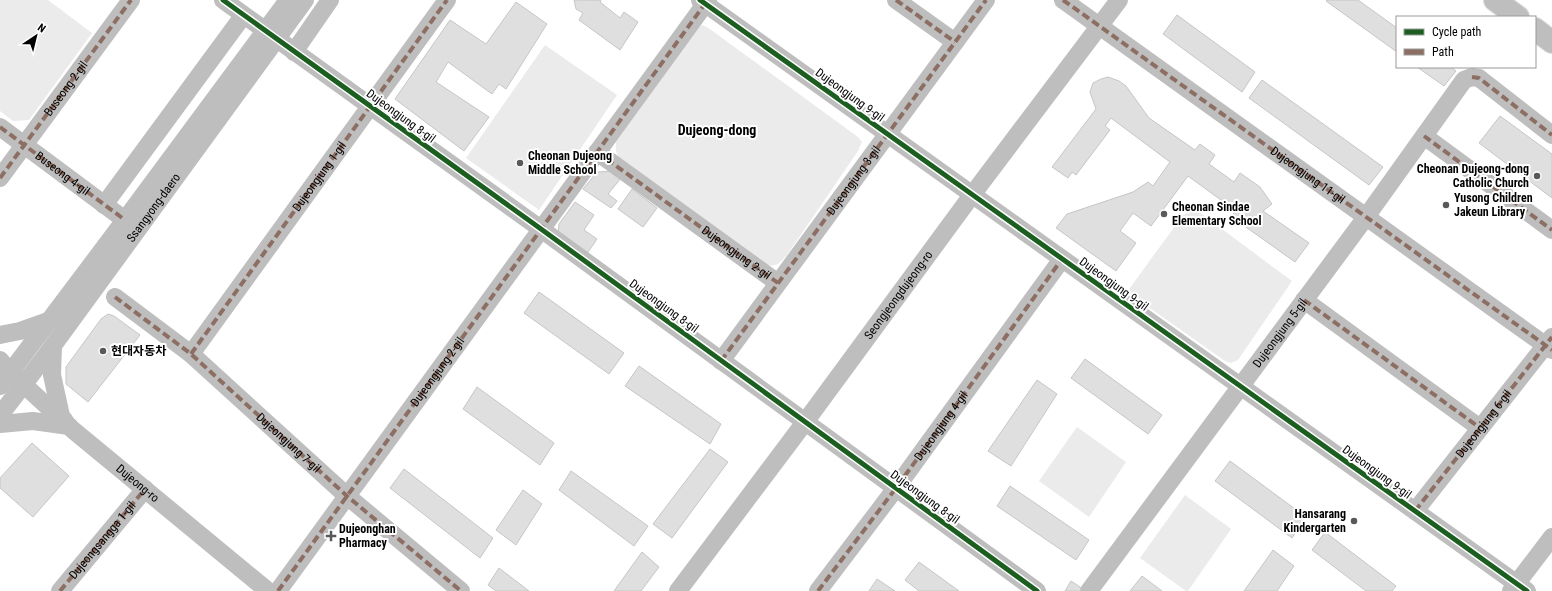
<svg xmlns="http://www.w3.org/2000/svg" width="1552" height="591" font-family="'Roboto Condensed','Noto Sans KR',sans-serif">
<rect width="100%" height="100%" fill="#fff"/>
<g fill="#ebebeb">
<path d="M0,0H48L92,33L29,120L13,121L0,111Z"/>
<path d="M702,25L707,27L858,137L862,142L858,151L787,255C780,262 778,267 767,265L618,157L616,151V142L698,28Z"/>
<path d="M545,45L617,95L539,210L466,158Z"/>
<path d="M1191,211L1199,212L1292,281L1238,360L1231,363L1225,361L1127,292L1183,215Z"/>
<path d="M1077,427L1126,462L1089,517L1039,481Z"/>
<path d="M1185,495L1231,529L1188,591H1186L1140,558Z"/>
</g>
<g fill="#dfdfdf" stroke="#c6c6c6">
<path d="M574,0H601L600,2L620,18L624,12L638,22L620,50L579,20L583,13L576,9Z"/>
<path d="M1327,0H1358L1397,28V52L1326,1Z"/>
<path d="M516,2L547,24L506,89L499,84L492,94L448,62L436,82L489,117L464,151L395,99L450,20L486,44Z"/>
<path d="M1177,15L1255,72L1242,92L1163,34Z"/>
<path d="M1417,67H1451L1456,71L1444,86Z"/>
<path d="M1108,77L1119,81L1126,86L1149,118L1195,150L1200,144L1215,155L1209,164L1234,182L1240,173L1260,187L1272,204L1263,211L1309,243L1295,262L1236,220L1232,208L1188,176L1151,226L1133,213L1120,231L1136,243L1116,271L1056,228L1067,214L1133,192L1148,182L1153,186L1170,162L1111,118L1105,126L1110,130L1076,175L1072,172L1068,178L1052,167L1096,109L1090,92L1093,83L1101,79Z"/>
<path d="M1262,80L1383,167L1369,185L1249,98Z"/>
<path d="M1500,116L1552,154V198L1479,143Z"/>
<path d="M613,171L622,177L608,194L617,201L611,208L583,189L597,172Z"/>
<path d="M632,189L657,208L643,227L618,209Z"/>
<path d="M575,202L594,215L584,230L597,239L586,255L558,235L559,224Z"/>
<path d="M539,292L624,353L609,374L524,313Z"/>
<path d="M108,314L114,316L140,335L88,402L66,384V367L101,319Z"/>
<path d="M1085,359L1162,415L1148,434L1071,378Z"/>
<path d="M639,366L721,424L710,444L625,386Z"/>
<path d="M1037,380L1057,394L1011,466L988,451Z"/>
<path d="M477,387L554,443L540,465L463,409Z"/>
<path d="M32,443L69,476L33,517L0,488V478Z"/>
<path d="M710,449L728,462L672,538L653,524Z"/>
<path d="M1230,461L1306,517L1292,538L1215,481Z"/>
<path d="M404,469L493,538L480,558L390,488Z"/>
<path d="M571,471L648,526L634,546L559,490Z"/>
<path d="M1010,486L1089,540L1076,560L997,506Z"/>
<path d="M523,490L542,504L516,545L496,530Z"/>
<path d="M1325,532L1396,586L1392,591H1366L1312,550Z"/>
<path d="M1273,550L1294,566L1277,591H1244Z"/>
<path d="M642,552L659,567L641,591H614Z"/>
<path d="M919,562L959,591H919L905,580Z"/>
<path d="M499,568L529,591H496L488,585Z"/>
<path d="M1142,576L1162,591H1130Z"/>
<path d="M877,579L895,591H869Z"/>
<path d="M1071,581L1083,589L1082,591H1065Z"/>
</g>
<g fill="none" stroke-linecap="round" stroke-linejoin="round">
<defs>
<g id="major">
<path d="M1495,0L1518,17"/>
<path d="M1535,29L1552,42"/>
</g>
</defs>
<use href="#major" stroke="#dbdbdb" stroke-width="24"/>
<g stroke="#bebebe" stroke-width="18">
<path d="M223,0L541,229L1037,591"/>
<path d="M700,0L1527,591"/>
<path d="M896,0L955,42"/>
<path d="M1063,0L1552,350"/>
<path d="M294,52L330,0"/>
<path d="M0,127L125,220"/>
<path d="M1424,136L1552,230"/>
<path id="s1" d="M597,152L778,283"/>
<path d="M0,178L131,0"/>
<path d="M104,205L243,16"/>
<path id="s2" d="M115,297L191,354L347,496L461,591"/>
<path d="M1304,300L1480,428"/>
<path d="M0,335L20,331L51,320"/>
<path d="M53,346L52,375L61,416L65,421"/>
<path d="M191,354L447,0"/>
<path id="s3" d="M0,360L10,372L73,430L268,591"/>
<path id="s4" d="M721,361L986,0"/>
<path d="M0,386L125,220L288,0"/>
<path id="s5" d="M0,415L44,358L305,0"/>
<path d="M0,424L33,421L69,426"/>
<path d="M1415,511L1552,337"/>
<path d="M60,591L145,489"/>
<path id="s6" d="M278,591L708,0"/>
<path id="s7" d="M678,591L811,414L972,195L1119,0"/>
<path id="s8" d="M818,591L896,488L1062,259"/>
<path id="s9" d="M1089,591L1366,217L1464,80L1472,77L1479,78L1552,135"/>
<path d="M1511,591L1552,537"/>
</g>
<use href="#major" stroke="#bebebe" stroke-width="22"/>
<g stroke="#8d6e63" stroke-width="4" stroke-dasharray="8 4" stroke-linecap="butt">
<path d="M896,0L955,42"/>
<path id="s10" d="M1063,0L1552,350"/>
<path d="M1472,77L1479,78L1552,135"/>
<path id="s11" d="M0,127L125,220"/>
<path d="M1424,136L1552,230"/>
<path d="M597,152L778,283"/>
<path id="s12" d="M0,178L131,0"/>
<path d="M115,297L191,354L347,496L461,591"/>
<path d="M1304,300L1480,428"/>
<path id="s13" d="M191,354L447,0"/>
<path d="M721,361L986,0"/>
<path id="s14" d="M1415,511L1552,337"/>
<path id="s15" d="M60,591L145,489"/>
<path d="M278,591L707,1"/>
<path d="M818,591L896,488L1062,259"/>
</g>
<defs>
<g id="cycleway">
<path d="M223,0L541,229L1037,591"/>
<path d="M700,0L1527,591"/>
</g>
</defs>
<use href="#cycleway" stroke="#fff" stroke-width="8"/>
<use href="#cycleway" stroke="#1b5e20" stroke-width="5"/>
</g>
<g fill="#595959" stroke="#fff" stroke-width="1.5">
<circle cx="520" cy="163" r="4"/>
<circle cx="1537" cy="176" r="4"/>
<circle cx="1446" cy="205" r="4"/>
<circle cx="1164" cy="214" r="4"/>
<circle cx="103" cy="351" r="4"/>
<circle cx="1354" cy="521" r="4"/>
<path d="M329 530h4v4h4v4h-4v4h-4v-4h-4v-4h4z"/>
</g>
<g text-anchor="middle" stroke-width="4" stroke-linejoin="round" paint-order="stroke">
<g font-size="12" fill="#000" stroke="#fff">
<text dy="4" stroke="none"><textPath href="#s12" startOffset="111">Buseong 2-gil</textPath></text>
<text transform="translate(850 95) rotate(36)" y="4">Dujeongjung 9-gil</text>
<text transform="translate(401 116) rotate(36)" y="4">Dujeongjung 8-gil</text>
<text dy="4" stroke="none"><textPath href="#s11" startOffset="78">Buseong 4-gil</textPath></text>
<text dy="4" stroke="none"><textPath href="#s10" startOffset="301">Dujeongjung 11-gil</textPath></text>
<text dy="4" stroke="none"><textPath href="#s13" startOffset="219">Dujeongjung 1-gil</textPath></text>
<text dy="4" stroke="none"><textPath href="#s4" startOffset="224">Dujeongjung 3-gil</textPath></text>
<text dy="4" stroke="none"><textPath href="#s5" startOffset="258">Ssangyong-daero</textPath></text>
<text dy="4" stroke="none"><textPath href="#s1" startOffset="172">Dujeongjung 2-gil</textPath></text>
<text transform="translate(1114 284) rotate(36)" y="4">Dujeongjung 9-gil</text>
<text dy="4" stroke="none"><textPath href="#s7" startOffset="369">Seongjeongdujeong-ro</textPath></text>
<text transform="translate(664 306) rotate(36)" y="4">Dujeongjung 8-gil</text>
<text dy="4" stroke="none"><textPath href="#s9" startOffset="321">Dujeongjung 5-gil</textPath></text>
<text dy="4" stroke="none"><textPath href="#s6" startOffset="271">Dujeongjung 2-gil</textPath></text>
<text dy="4" stroke="none"><textPath href="#s14" startOffset="111">Dujeongjung 6-gil</textPath></text>
<text dy="4" stroke="none"><textPath href="#s8" startOffset="206">Dujeongjung 4-gil</textPath></text>
<text dy="4" stroke="none"><textPath href="#s2" startOffset="227">Dujeongjung 7-gil</textPath></text>
<text transform="translate(1377 472) rotate(36)" y="4">Dujeongjung 9-gil</text>
<text dy="4" stroke="none"><textPath href="#s3" startOffset="185">Dujeong-ro</textPath></text>
<text transform="translate(925 497) rotate(36)" y="4">Dujeongjung 8-gil</text>
<text dy="4" stroke="none"><textPath href="#s15" startOffset="66">Dujeongsangga 1-gil</textPath></text>
</g>
<g font-size="12" font-weight="bold" fill="#000" stroke="#fff" text-anchor="start">
<text x="528" y="160">Cheonan Dujeong<tspan x="528" dy="14">Middle School</tspan></text>
<text x="1529" y="173" text-anchor="end">Cheonan Dujeong-dong<tspan x="1529" dy="14">Catholic Church</tspan></text>
<text x="1454" y="202">Yusong Children<tspan x="1454" dy="14">Jakeun Library</tspan></text>
<text x="1172" y="211">Cheonan Sindae<tspan x="1172" dy="14">Elementary School</tspan></text>
<text x="111" y="355">현대자동차</text>
<text x="1346" y="518" text-anchor="end">Hansarang<tspan x="1346" dy="14">Kindergarten</tspan></text>
<text x="339" y="533">Dujeonghan<tspan x="339" dy="14">Pharmacy</tspan></text>
</g>
<g font-size="14" font-weight="bold" fill="#000" stroke="#fff">
<text x="717" y="135">Dujeong-dong</text>
</g>
</g>
<rect x="1396" y="16" width="140" height="52" fill="#ffffff" stroke="#999999"/>
<rect x="1404" y="29" width="20" height="6" fill="#1b5e20" stroke="#999999"/>
<text x="1432" y="36" font-size="12" fill="#000000">Cycle path</text>
<rect x="1404" y="49" width="20" height="6" fill="#8d6e63" stroke="#999999"/>
<text x="1432" y="56" font-size="12" fill="#000000">Path</text>
<g transform="translate(36 36) rotate(35)" stroke="#ffffff" stroke-width="3" paint-order="stroke">
<path d="M0-3L7 15L0 10L-7 15Z" fill="#000000"/>
<text y="-6" font-size="11" font-weight="bold" text-anchor="middle" fill="#000000">N</text>
</g>
</svg>
